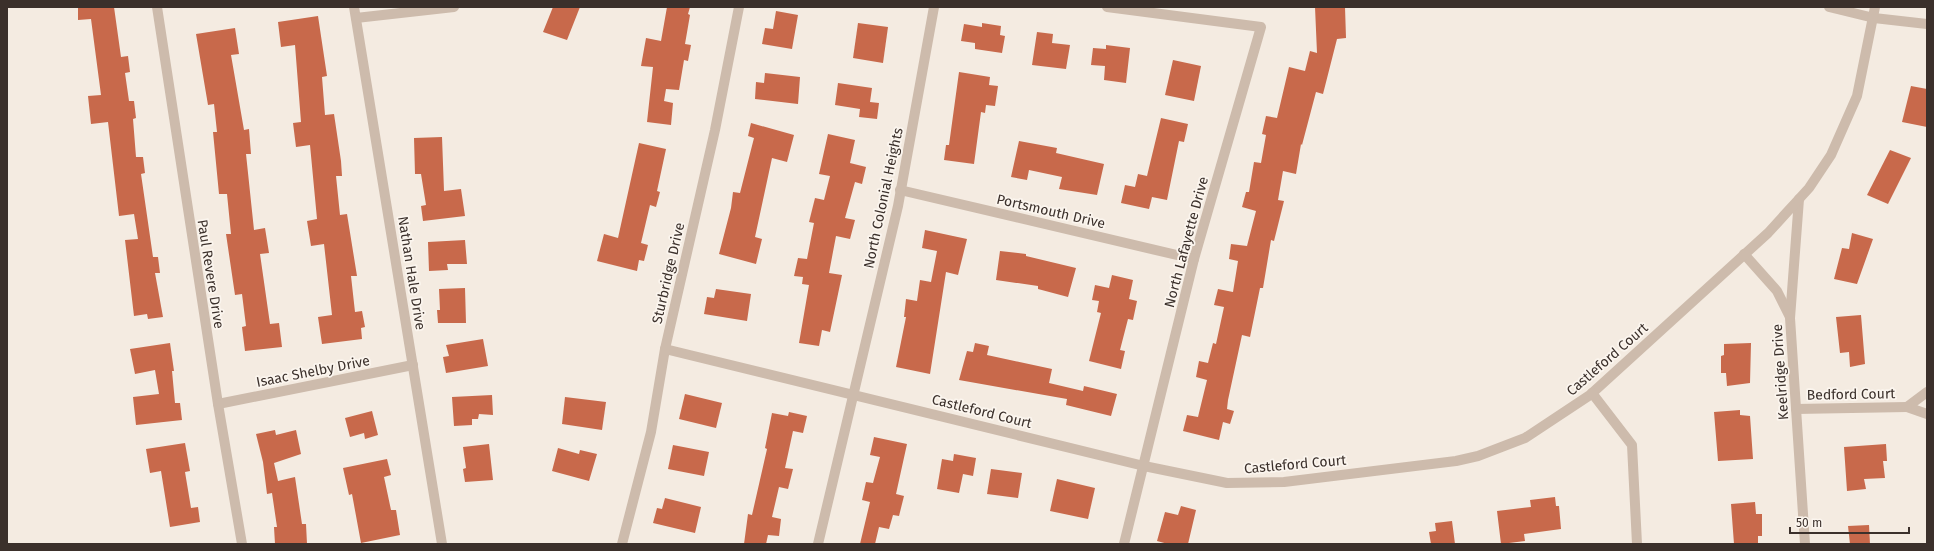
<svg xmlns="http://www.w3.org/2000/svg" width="1934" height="551" font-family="'Fira Sans',sans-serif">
<rect width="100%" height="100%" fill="#f4ebe1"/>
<g fill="#c8694b">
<path d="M78,7H114L121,57L128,56L130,72L125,73L129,101H134L136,118L133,119L136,157H143L145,173L141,174L153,257H158L160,273H155L163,317L148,319L147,314L134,316L125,240L138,239L134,214L119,216L108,122L91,124L88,96L101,95L91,19L78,20Z"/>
<path d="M553,7H580L567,40L543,32Z"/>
<path d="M667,7H690L688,14L690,15L685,44L691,45L688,61L684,60L679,90L666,89L664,101L673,103L671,125L647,122L653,67L641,66L646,38L661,41Z"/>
<path d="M1315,7H1345L1346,38L1337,39L1323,94L1316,92L1302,145L1301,144L1296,174L1283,171L1278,200L1284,201L1274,241L1271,240L1263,288H1260L1250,337L1242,335L1228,400L1227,409L1234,411L1230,424L1223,422L1219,440L1183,431L1187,415L1198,417L1207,380L1196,377L1199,361L1208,363L1213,343L1216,344L1224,307L1214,305L1218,289L1233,292L1238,261L1229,259L1231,244L1247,246L1256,211L1242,207L1246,192H1249L1254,162L1261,163L1266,135L1262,134L1266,116L1277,118L1289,67L1305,71L1310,51L1317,53Z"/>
<path d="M776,11L798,15L792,49L762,44L765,28L773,29Z"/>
<path d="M318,16L327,76L322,77L325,115L334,114L341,161L342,176H336L340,215L347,214L357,276H351L355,312L362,311L365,327L361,328L362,339L322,344L318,317L332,315L324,244L311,246L307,221L317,219L310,145L296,147L293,123L301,122L295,45L281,47L278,22Z"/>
<path d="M858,23L888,27L883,63L853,58Z"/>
<path d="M982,23L1001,26L1000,35L1005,36L1002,53L975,49V43L961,41L964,24L982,27Z"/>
<path d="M235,28L239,54L231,55L244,130L249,129L251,154H246L254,230L265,228L269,253L260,254L270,324L279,323L282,347L245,351L242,327L246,326L242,294L235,295L226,234H231L227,194H219L213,132H217L214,104L208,105L196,34Z"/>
<path d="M1037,32L1053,34L1052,43L1070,45L1066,69L1032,65Z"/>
<path d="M1106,45L1130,48L1126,83L1104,80L1105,66L1091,65L1093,48L1106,49Z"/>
<path d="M1173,60L1201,66L1194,101L1165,95Z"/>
<path d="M959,72L990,77L989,85L998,86L995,106L986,105L985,113L981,112L974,164L944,160L946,145H949Z"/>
<path d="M765,73L800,77L798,104L755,99L756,82L764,83Z"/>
<path d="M838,83L872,88L870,102L879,103L877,119L859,117L860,109L835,105Z"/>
<path d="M1911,86L1927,89V127L1902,122Z"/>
<path d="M1161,118L1188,124L1184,142L1179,141L1167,200L1152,197L1149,209L1121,203L1125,185L1135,187L1138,174L1147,176Z"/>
<path d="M751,123L794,135L787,162L772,158L755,237L762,239L756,264L719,254L731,208L733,192L740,193L754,138L748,136Z"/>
<path d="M828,134L855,140L850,163L866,167L862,184L855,182L845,218L855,220L850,239L836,236L829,273L842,275L830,332L822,330L819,346L799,343L809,285L802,284L803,277L794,276L798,258L807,259L814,223L809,222L815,198L824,200L830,176L819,174Z"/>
<path d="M442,137L444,191L461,189L465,216L423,221L421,206L426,205L421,174H415L414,138Z"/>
<path d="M1019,141L1057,148L1056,153L1104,164L1097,195L1059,189L1062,177L1029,170L1027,180L1011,177Z"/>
<path d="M639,143L666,149L657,191L660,192L656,207L650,205L641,243L648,245L644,261L639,260L637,271L597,261L604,234L618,238Z"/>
<path d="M1890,150L1911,158L1888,204L1867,195Z"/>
<path d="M925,230L967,239L958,275L946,272L930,374L896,367L906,317H904L906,299L917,301L920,280L931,282L937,251L922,248Z"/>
<path d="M1852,233L1873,239L1857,284L1834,279L1842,248L1849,249Z"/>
<path d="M465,240L467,264H447L448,270L429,271L428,242Z"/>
<path d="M1000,251L1026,254V256L1076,268L1068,297L1038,289V286L996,280Z"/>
<path d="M1112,275L1133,280L1129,299L1137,301L1133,320L1128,319L1120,350L1125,351L1121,369L1089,361L1101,313L1097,312L1099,301L1092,300L1095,285L1109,288Z"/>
<path d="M465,288L466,323H438L437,310H440L439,289Z"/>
<path d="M716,289L751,294L747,321L704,314L707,297L714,298Z"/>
<path d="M1861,315L1865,364L1850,367L1849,352L1840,353L1836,317Z"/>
<path d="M483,339L488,366L446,373L443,357L449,356L446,345Z"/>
<path d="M170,343L174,371H172L175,403H180L182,420L136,425L133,397L159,394L155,370L135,374L130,349Z"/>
<path d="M975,343L989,346L987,355L1052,369L1049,383L1083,391L1084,386L1117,394L1111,416L1066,405L1067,399L959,380L967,351L973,352Z"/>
<path d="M1751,343L1750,383L1727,386L1726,373H1721V356L1724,355V344Z"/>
<path d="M685,394L722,403L716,428L679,419Z"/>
<path d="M492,395L493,415L479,414L478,419H472V425L454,426L452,397Z"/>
<path d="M565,397L606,402L602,430L562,424Z"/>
<path d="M1740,410V415L1750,416L1753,459L1718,461L1714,412Z"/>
<path d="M372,411L378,435L365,439L364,433L350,437L345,418Z"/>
<path d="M789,412L807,416L803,433L793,431L785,468L793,469L788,489L779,487L772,517L781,519L779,536L768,535L766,544H744L748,514L752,515L767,449L765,448L772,413L788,416Z"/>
<path d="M275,430L276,435L296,430L301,454L274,463L278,481L295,477L302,524H306L307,544H275L274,527H277L272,493L267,494L263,462L256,434Z"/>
<path d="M874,437L907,444L896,494L904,496L899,516L893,515L889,529L879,527L875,544H860L870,502L862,500L866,482L873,483L880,457L870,455Z"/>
<path d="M185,443L190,471L185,472L191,508L198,507L200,522L170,527L161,471L150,473L146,449Z"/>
<path d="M489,444L493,480L465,482L463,469L466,468L463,447Z"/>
<path d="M1886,444L1887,461H1883L1885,478L1864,479L1866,489L1847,491L1844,447Z"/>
<path d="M673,445L709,452L704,476L668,469Z"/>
<path d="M558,448L579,454L580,450L597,454L589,481L552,471Z"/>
<path d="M954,454L976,458L973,476L963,474L959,493L937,489L942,459L953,461Z"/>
<path d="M387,459L391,475L384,477L391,510H396L400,535L361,543L352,494L349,495L343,468Z"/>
<path d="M991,469L1022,473L1018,498L987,494Z"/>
<path d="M1057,479L1095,488L1088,519L1050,511Z"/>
<path d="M1555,497L1556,506H1559L1561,529L1524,534L1525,541L1501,544L1497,511L1531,507L1530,500Z"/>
<path d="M665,498L701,507L695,533L653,523L657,508L662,509Z"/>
<path d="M1755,502L1756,514H1762V536H1758V544H1734L1731,504Z"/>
<path d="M1181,506L1196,510L1188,544H1168L1157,541L1165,512L1178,515Z"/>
<path d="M1452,521L1455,544H1431L1429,532L1436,531L1435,523Z"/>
<path d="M1869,525L1870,544H1850L1848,526Z"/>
</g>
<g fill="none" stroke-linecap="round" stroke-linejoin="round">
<g stroke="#cdbbac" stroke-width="10">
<path d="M157,7L218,404L242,544"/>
<path d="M354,7L442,544"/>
<path d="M1107,7L1261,27L1194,259L1124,544"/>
<path d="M1829,7L1874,18L1927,24"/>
<path d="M356,18L454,7"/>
<path d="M900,190L1194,259"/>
<path d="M1799,199L1790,318L1805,544"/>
<path d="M1744,254L1777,291L1790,317"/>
<path d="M665,349L1144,466L1227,483L1284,482L1456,461L1478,456L1525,438L1590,395L1768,233L1799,199L1809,188L1831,155L1857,96L1875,7"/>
<path d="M1927,392L1907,407L1927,414"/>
<path d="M1592,393L1632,445L1637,544"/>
<path d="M218,404L413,365"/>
<path d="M1796,409L1907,407"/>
<path d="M622,544L651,432L665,349L715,130L739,7"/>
<path d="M818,544L898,206L934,7"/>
</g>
</g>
<g text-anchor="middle" stroke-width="3.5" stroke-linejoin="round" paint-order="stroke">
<g font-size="14" fill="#3b302b" stroke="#fbf5ee">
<text transform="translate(883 198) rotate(-78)" y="5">North Colonial Heights</text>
<text transform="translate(1051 211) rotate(13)" y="5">Portsmouth Drive</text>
<text transform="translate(1186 242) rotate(-75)" y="5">North Lafayette Drive</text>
<text transform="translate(412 273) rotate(81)" y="5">Nathan Hale Drive</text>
<text transform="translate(668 273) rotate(-77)" y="5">Sturbridge Drive</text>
<text transform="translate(211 274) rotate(81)" y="5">Paul Revere Drive</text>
<text transform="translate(1607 359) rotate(-41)" y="5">Castleford Court</text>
<text transform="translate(313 371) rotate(-11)" y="5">Isaac Shelby Drive</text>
<text transform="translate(1780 372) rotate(-94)" y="5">Keelridge Drive</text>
<text transform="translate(1851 394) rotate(-1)" y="5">Bedford Court</text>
<text transform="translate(982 411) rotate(14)" y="5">Castleford Court</text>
<text transform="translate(1295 464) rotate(-5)" y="5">Castleford Court</text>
</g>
</g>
<rect width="1934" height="551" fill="none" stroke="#3b302b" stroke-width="16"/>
<path d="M1790 527v6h119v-6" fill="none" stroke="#3b302b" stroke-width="2"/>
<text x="1796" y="527" font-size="12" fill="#3b302b" stroke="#fbf5ee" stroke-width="3" paint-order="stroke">50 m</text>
</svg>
